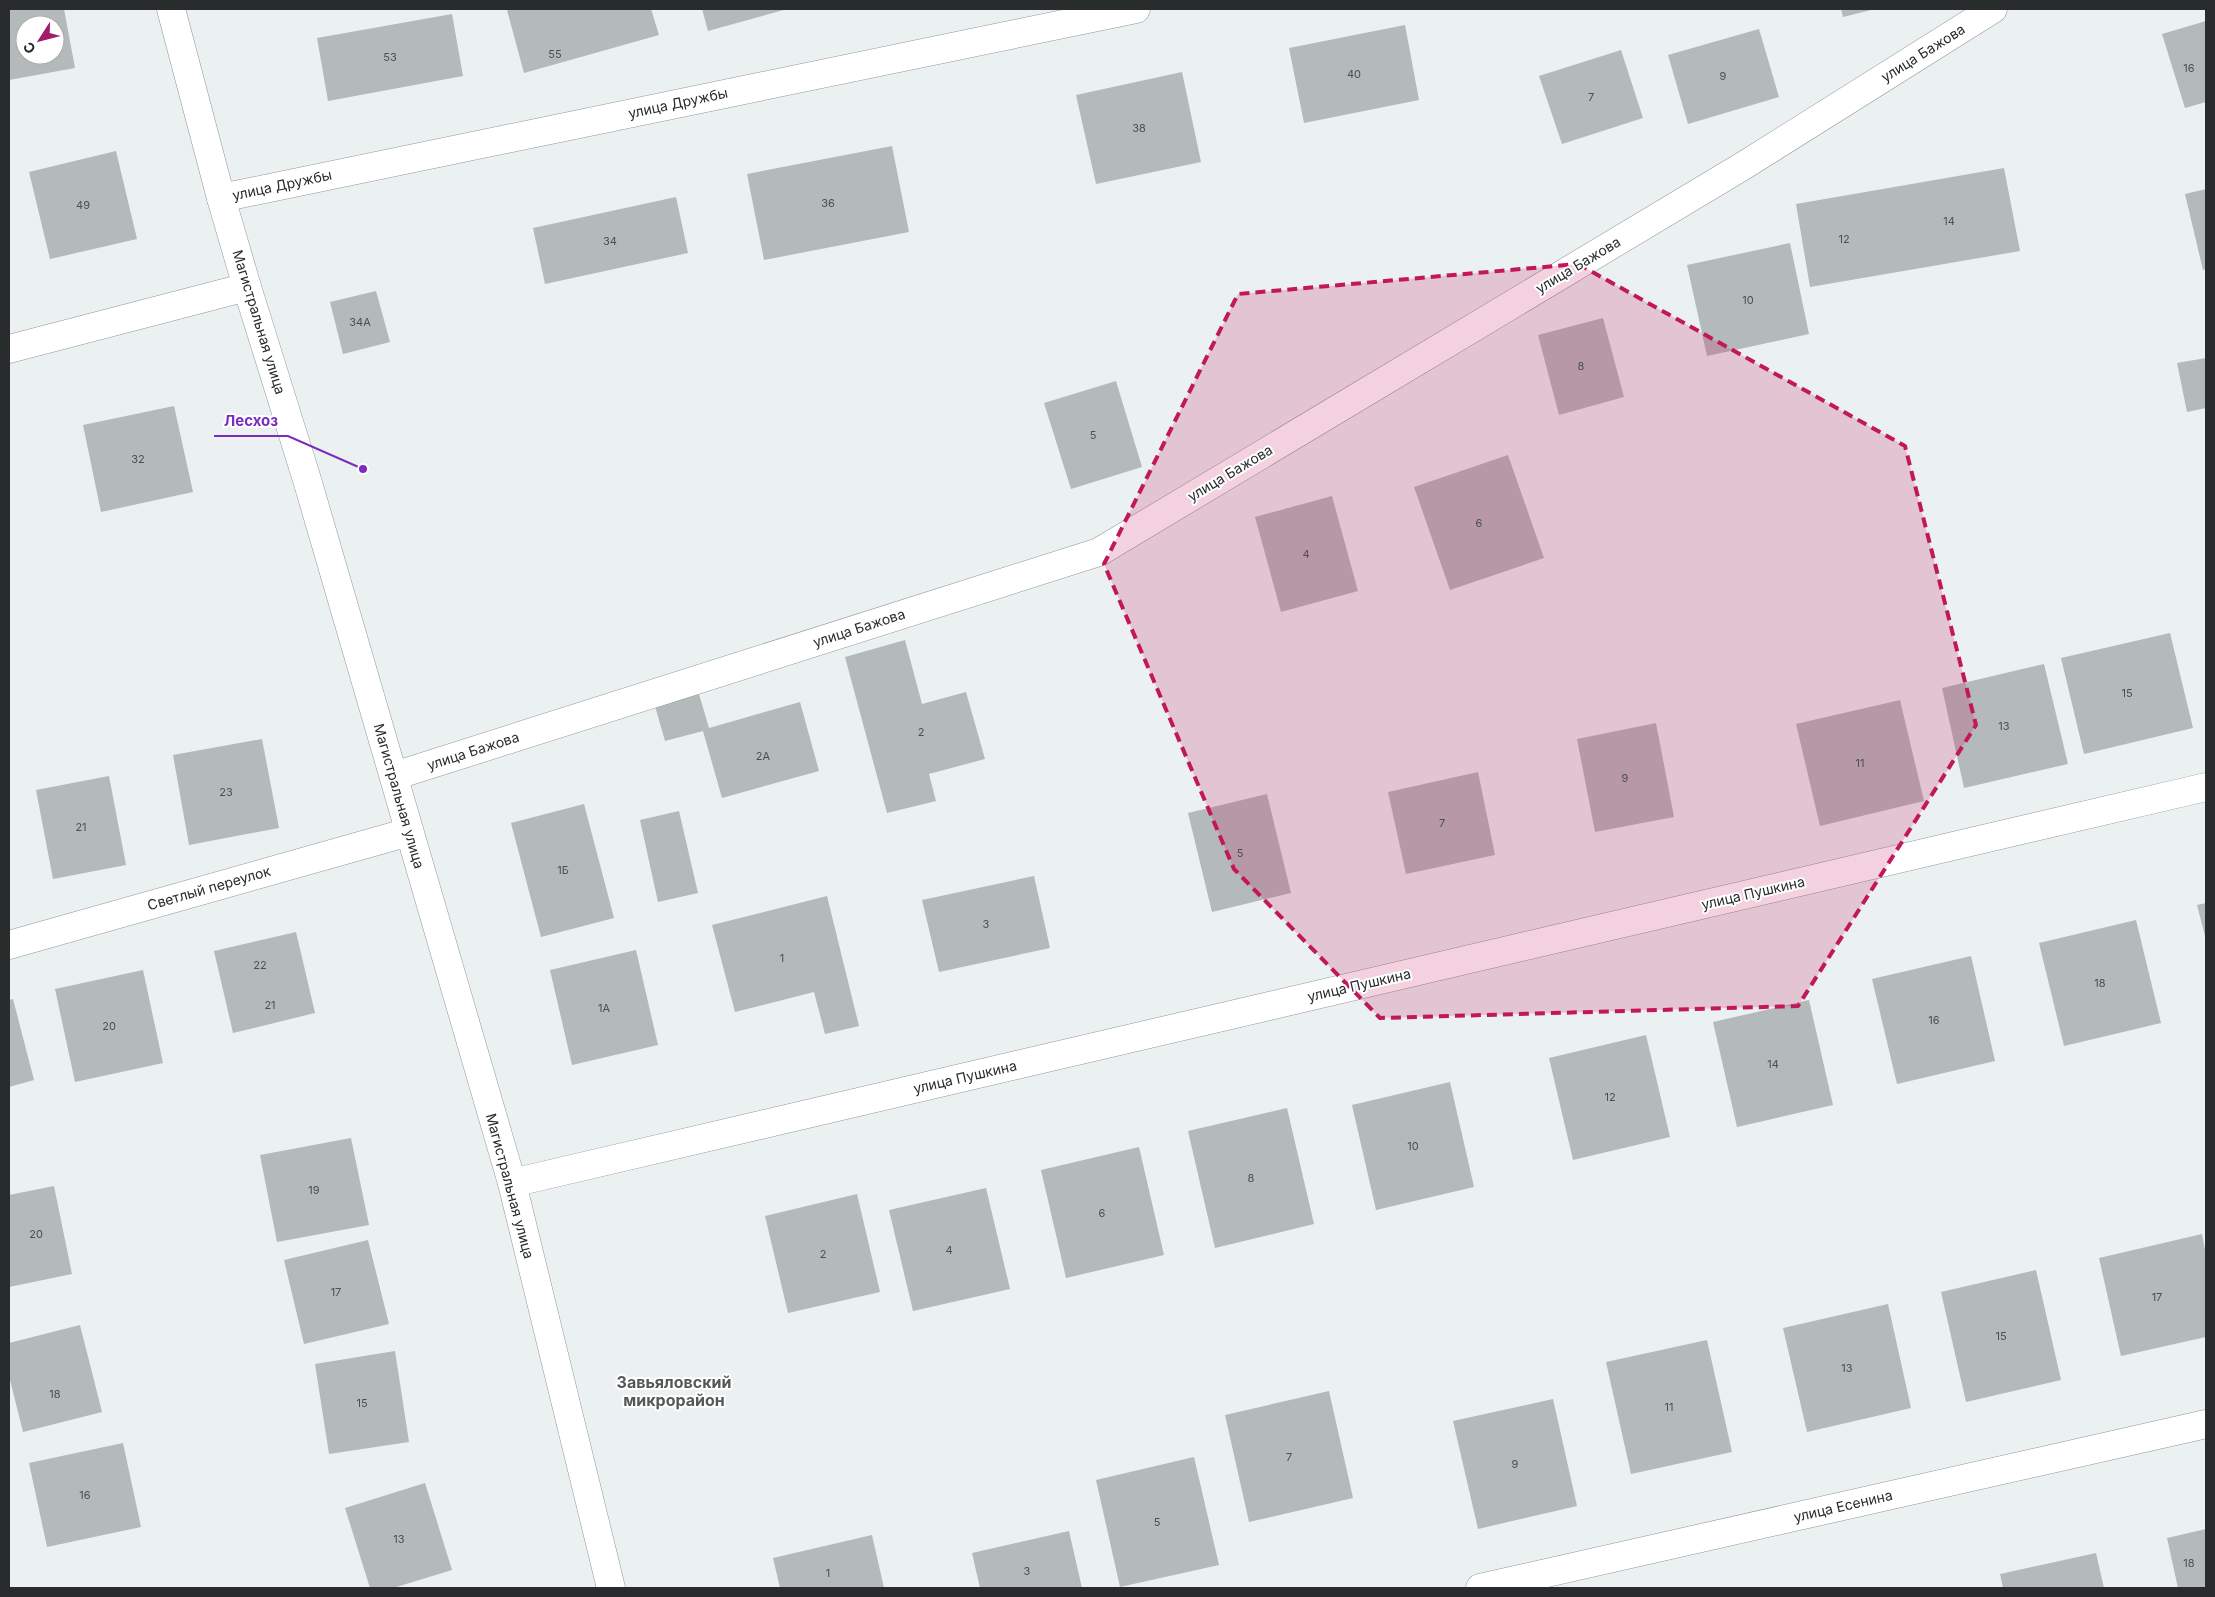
<svg xmlns="http://www.w3.org/2000/svg" width="2215" height="1597" font-family="Inter,sans-serif">
<rect width="100%" height="100%" fill="#ebf0f1"/>
<g fill="#b4b9b9" fill-rule="evenodd">
<path d="M9,9H64L75,68L9,80ZM25,25H55V55H25Z"/>
<path d="M511,9H651L659,35L524,73L507,10Z"/>
<path d="M702,9H787L708,31Z"/>
<path d="M1841,9H1875L1843,17Z"/>
<path d="M452,14L463,76L328,101L317,38Z"/>
<path d="M2206,21V102L2185,108L2162,34Z"/>
<path d="M1405,25L1419,100L1304,123L1289,48Z"/>
<path d="M1759,29L1779,97L1688,124L1668,55Z"/>
<path d="M1621,50L1643,118L1562,144L1539,76Z"/>
<path d="M1182,72L1201,162L1096,184L1076,95Z"/>
<path d="M892,146L909,232L764,260L747,174Z"/>
<path d="M116,151L137,239L50,259L29,172Z"/>
<path d="M2004,168L2020,251L1810,287L1796,204Z"/>
<path d="M2206,189V269L2203,270L2185,194Z"/>
<path d="M676,197L688,253L545,284L533,228Z"/>
<path d="M1790,243L1809,334L1707,356L1687,265Z"/>
<path d="M376,291L390,342L343,354L330,302Z"/>
<path d="M1603,318L1624,397L1559,415L1538,335Z"/>
<path d="M2206,358V408L2187,412L2177,363Z"/>
<path d="M1116,381L1142,467L1071,489L1044,403Z"/>
<path d="M174,406L193,492L101,512L83,425Z"/>
<path d="M1508,455L1544,558L1450,590L1414,487Z"/>
<path d="M1332,496L1358,591L1281,612L1255,517Z"/>
<path d="M2170,633L2193,728L2084,754L2061,658Z"/>
<path d="M905,640L922,704L966,692L985,759L929,774L936,801L887,813L845,657Z"/>
<path d="M2044,664L2068,764L1964,788L1942,688Z"/>
<path d="M699,694L709,728L800,702L819,771L722,798L703,731L665,741L655,706Z"/>
<path d="M1900,700L1924,801L1820,826L1796,724Z"/>
<path d="M1656,723L1674,817L1595,832L1577,739Z"/>
<path d="M262,739L279,828L189,845L173,755Z"/>
<path d="M1478,772L1495,855L1406,874L1388,792Z"/>
<path d="M109,776L126,865L53,879L36,790Z"/>
<path d="M1267,794L1291,893L1212,912L1188,813Z"/>
<path d="M584,804L614,918L541,937L511,823Z"/>
<path d="M679,811L698,893L658,902L640,820Z"/>
<path d="M1034,876L1050,948L939,972L922,900Z"/>
<path d="M827,896L859,1026L825,1034L814,992L735,1012L712,925Z"/>
<path d="M2206,903V940L2197,905Z"/>
<path d="M2136,920L2161,1023L2064,1046L2039,943Z"/>
<path d="M296,932L315,1013L233,1033L214,951Z"/>
<path d="M636,950L658,1045L572,1065L550,970Z"/>
<path d="M1971,956L1995,1061L1897,1084L1872,979Z"/>
<path d="M143,970L163,1063L75,1082L55,989Z"/>
<path d="M13,999L34,1080L9,1087V1000Z"/>
<path d="M1809,1000L1833,1105L1737,1127L1713,1022Z"/>
<path d="M1646,1035L1670,1137L1573,1160L1549,1058Z"/>
<path d="M1450,1082L1474,1187L1376,1210L1352,1105Z"/>
<path d="M1287,1108L1314,1224L1215,1248L1188,1131Z"/>
<path d="M351,1138L369,1225L277,1242L260,1155Z"/>
<path d="M1139,1147L1164,1255L1066,1278L1041,1170Z"/>
<path d="M54,1186L72,1274L9,1287V1195Z"/>
<path d="M986,1188L1010,1289L913,1311L889,1210Z"/>
<path d="M857,1194L880,1292L788,1313L765,1216Z"/>
<path d="M2202,1234L2206,1255V1337L2121,1356L2099,1258Z"/>
<path d="M368,1240L389,1324L304,1344L284,1260Z"/>
<path d="M2036,1270L2061,1380L1966,1402L1941,1292Z"/>
<path d="M1888,1304L1911,1408L1807,1432L1783,1328Z"/>
<path d="M80,1325L102,1412L23,1432L9,1376V1343Z"/>
<path d="M1707,1340L1732,1452L1631,1474L1606,1362Z"/>
<path d="M395,1351L409,1442L329,1454L315,1364Z"/>
<path d="M1329,1391L1353,1498L1249,1522L1225,1415Z"/>
<path d="M1553,1399L1577,1506L1478,1529L1453,1421Z"/>
<path d="M123,1443L141,1527L47,1547L29,1463Z"/>
<path d="M1194,1457L1219,1565L1120,1587L1096,1480Z"/>
<path d="M425,1483L452,1570L393,1588H370L345,1508Z"/>
<path d="M2206,1529V1588H2178L2167,1538Z"/>
<path d="M1069,1531L1082,1588H980L972,1553Z"/>
<path d="M872,1535L884,1588H780L773,1558Z"/>
<path d="M2096,1553L2104,1588H2003L2000,1574Z"/>
</g>
<g fill="none" stroke-linecap="round" stroke-linejoin="round">
<defs>
<g id="minor">
<path d="M171,9L221,198L247,287"/>
<path d="M221,198L1136,9"/>
<path d="M394,776L1099,552L1743,166L1993,9"/>
<path d="M9,945L409,832"/>
<path d="M512,1183L2206,787"/>
<path d="M1480,1588L2206,1424"/>
</g>
<path id="tertiary" d="M9,349L247,287L308,483L512,1183L611,1588"/>
</defs>
<use href="#minor" stroke="#929798" stroke-width="29"/>
<use href="#tertiary" stroke="#929798" stroke-width="29"/>
<use href="#minor" stroke="#fff" stroke-width="28"/>
<use href="#tertiary" stroke="#fff" stroke-width="28"/>
</g>
<path fill="#c2185b" fill-opacity="0.2" stroke="#c2185b" stroke-width="4" stroke-dasharray="10 6" stroke-linejoin="round" d="M1578,264L1905,446L1976,725L1798,1006L1380,1018L1234,869L1104,564L1238,294Z"/>
<g text-anchor="middle" stroke-width="4" stroke-linejoin="round" paint-order="stroke">
<g font-size="11" fill="#4c4f4f">
<text x="555" y="58">55</text>
<text x="390" y="61">53</text>
<text x="2189" y="72">16</text>
<text x="1354" y="78">40</text>
<text x="1723" y="80">9</text>
<text x="1591" y="101">7</text>
<text x="1139" y="132">38</text>
<text x="828" y="207">36</text>
<text x="83" y="209">49</text>
<text x="1949" y="225">14</text>
<text x="1844" y="243">12</text>
<text x="610" y="245">34</text>
<text x="1748" y="304">10</text>
<text x="360" y="326">34А</text>
<text x="1581" y="370">8</text>
<text x="1093" y="439">5</text>
<text x="138" y="463">32</text>
<text x="1479" y="527">6</text>
<text x="1306" y="558">4</text>
<text x="2127" y="697">15</text>
<text x="2004" y="730">13</text>
<text x="921" y="736">2</text>
<text x="763" y="760">2А</text>
<text x="1860" y="767">11</text>
<text x="1625" y="782">9</text>
<text x="226" y="796">23</text>
<text x="1442" y="827">7</text>
<text x="81" y="831">21</text>
<text x="1240" y="857">5</text>
<text x="563" y="874">1Б</text>
<text x="986" y="928">3</text>
<text x="782" y="962">1</text>
<text x="260" y="969">22</text>
<text x="2100" y="987">18</text>
<text x="270" y="1009">21</text>
<text x="604" y="1012">1А</text>
<text x="1934" y="1024">16</text>
<text x="109" y="1030">20</text>
<text x="1773" y="1068">14</text>
<text x="1610" y="1101">12</text>
<text x="1413" y="1150">10</text>
<text x="1251" y="1182">8</text>
<text x="314" y="1194">19</text>
<text x="1102" y="1217">6</text>
<text x="36" y="1238">20</text>
<text x="949" y="1254">4</text>
<text x="823" y="1258">2</text>
<text x="336" y="1296">17</text>
<text x="2157" y="1301">17</text>
<text x="2001" y="1340">15</text>
<text x="1847" y="1372">13</text>
<text x="55" y="1398">18</text>
<text x="362" y="1407">15</text>
<text x="1669" y="1411">11</text>
<text x="1289" y="1461">7</text>
<text x="1515" y="1468">9</text>
<text x="85" y="1499">16</text>
<text x="1157" y="1526">5</text>
<text x="399" y="1543">13</text>
<text x="2189" y="1567">18</text>
<text x="1027" y="1575">3</text>
<text x="828" y="1577">1</text>
</g>
<g font-size="14" fill="#292c2c" stroke="#fff">
<text transform="translate(1923 53) rotate(-32)" y="5">улица Бажова</text>
<text transform="translate(678 103) rotate(-12)" y="5">улица Дружбы</text>
<text transform="translate(282 185) rotate(-12)" y="5">улица Дружбы</text>
<text transform="translate(1578 265) rotate(-31)" y="5">улица Бажова</text>
<text transform="translate(259 322) rotate(73)" y="5">Магистральная улица</text>
<text transform="translate(1230 473) rotate(-31)" y="5">улица Бажова</text>
<text transform="translate(859 628) rotate(-18)" y="5">улица Бажова</text>
<text transform="translate(473 751) rotate(-18)" y="5">улица Бажова</text>
<text transform="translate(399 796) rotate(74)" y="5">Магистральная улица</text>
<text transform="translate(209 888) rotate(-16)" y="5">Светлый переулок</text>
<text transform="translate(1753 893) rotate(-13)" y="5">улица Пушкина</text>
<text transform="translate(1359 985) rotate(-13)" y="5">улица Пушкина</text>
<text transform="translate(965 1077) rotate(-13)" y="5">улица Пушкина</text>
<text transform="translate(510 1186) rotate(75)" y="5">Магистральная улица</text>
<text transform="translate(1843 1506) rotate(-13)" y="5">улица Есенина</text>
</g>
<g font-size="16" font-weight="bold" fill="#535858" stroke="#fff">
<text x="674" y="1388">Завьяловский<tspan x="674" dy="18">микрорайон</tspan></text>
</g>
</g>
<path fill="none" stroke="#7b2cbf" stroke-width="2" d="M363 469L288 436H214"/>
<circle fill="#7b2cbf" stroke="#fff" stroke-width="2" cx="363" cy="469" r="5"/>
<g font-size="15" text-anchor="middle" font-weight="bold" fill="#7b2cbf" stroke="#fff" stroke-width="4" stroke-linejoin="round" paint-order="stroke">
<text x="251" y="426">Лесхоз</text>
</g>
<rect width="2215" height="1597" fill="none" stroke="#292c2c" stroke-width="20"/>
<g transform="translate(40 40) rotate(234)"><circle r="24" fill="#ffffff" stroke="#a9abab"/>
<path d="M0-4L9 19L0 12L-9 19Z" fill="#a11c69"/>
<text y="-8" font-size="14" font-weight="bold" text-anchor="middle" fill="#292c2c">С</text>
</g>
</svg>
